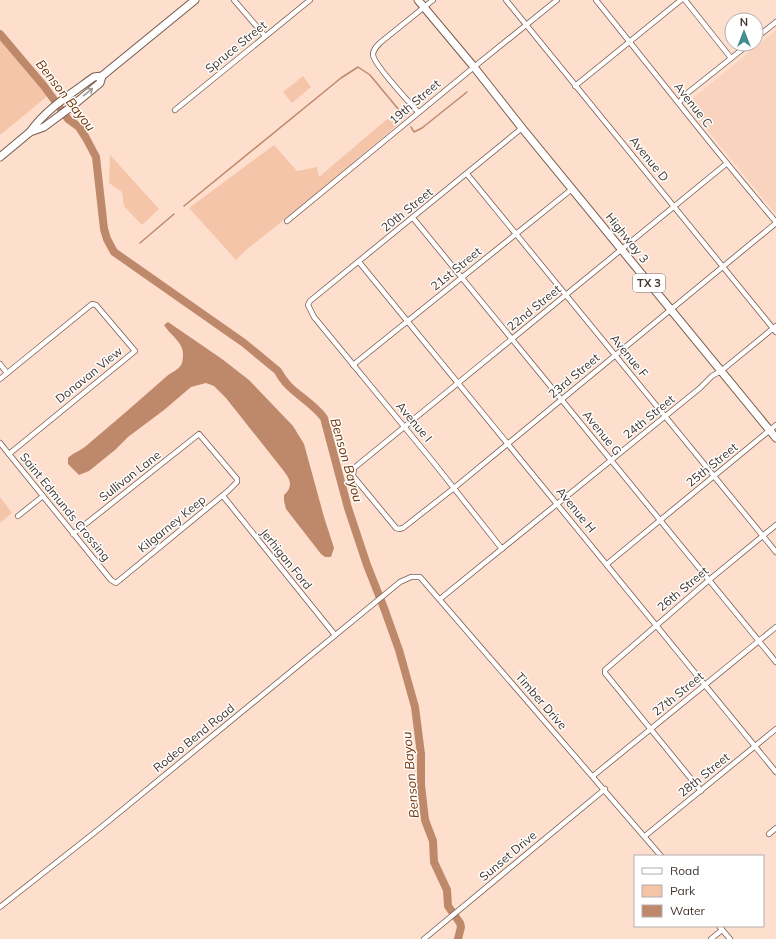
<svg xmlns="http://www.w3.org/2000/svg" width="776" height="939" font-family="Mulish,sans-serif">
<rect width="100%" height="100%" fill="#fedecd"/>
<path fill="#fad3be" d="M776,30V212L775,213L686,104Z"/>
<g fill="#f5c5aa">
<path d="M0,35L50,94L0,135Z"/>
<path d="M303,76L311,87L292,103L283,92Z"/>
<path d="M397,117V125L314,196L246,250L236,260L189,208L274,145L297,171L317,167L319,177L386,120Z"/>
<path d="M110,155L159,209L142,225L124,206L122,192L109,183Z"/>
<path d="M0,497L12,513L0,523Z"/>
</g>
<path fill="#be896b" d="M168,322L222,359L249,380L293,426L304,444L324,517L334,548L331,557H325L321,554L286,509L284,501V495C294,486 290,479 283,470L226,398L214,386L206,383L191,387L164,410L128,437L115,450L89,471L79,475L68,464V458C73,453 80,451 86,446C113,423 140,400 167,376C172,372 178,370 181,365C183,362 183,356 183,353C182,341 170,335 164,325Z"/>
<g fill="none" stroke-linecap="round" stroke-linejoin="round">
<g stroke="#be896b" stroke-width="1.5">
<path d="M411,127L414,132L422,128L467,92"/>
<path d="M184,206L341,78L358,67L370,75L404,116"/>
<path d="M140,243L174,214"/>
<path d="M130,263V262"/>
</g>
<path stroke="#be896b" stroke-width="8" d="M0,34L44,86L68,119L79,127L86,138L96,157L104,229L107,239L114,252L244,343L278,371C288,392 310,399 324,418L348,508L367,565L384,608L399,650L415,707L421,754V785L425,820L433,841L434,862L447,890L448,906L460,923L461,927L458,939"/>
<defs>
<g id="street">
<path d="M234,0L265,36"/>
<path d="M506,0L776,332"/>
<path d="M596,0C656,74 714,150 776,222"/>
<path d="M685,0L731,58"/>
<path d="M756,38L776,22"/>
<path d="M575,86L681,0"/>
<path d="M679,103L685,95L749,44"/>
<path d="M175,110L310,0"/>
<path d="M418,112C410,103 374,65 373,55C373,49 377,46 381,42L433,0"/>
<path d="M726,164L354,468L353,476L396,528L399,529L403,528L454,488L776,223"/>
<path d="M467,174L776,552"/>
<path d="M413,218L776,662"/>
<path d="M287,221L474,67L557,0"/>
<path d="M359,262L776,772"/>
<path d="M0,364L7,373"/>
<path d="M353,365L572,189"/>
<path d="M0,379L92,304L96,305L135,351L9,454"/>
<path d="M0,443L111,580L116,583L228,491L237,482V479L199,434L73,534"/>
<path d="M223,496L335,635"/>
<path d="M18,516L43,496"/>
<path d="M502,549L434,463L314,317L308,305L310,301L522,128"/>
<path d="M607,564L776,425"/>
<path d="M440,599L700,388L712,376L721,371L776,326"/>
<path d="M593,776L776,627"/>
<path d="M701,791L605,673V670L709,580L776,525"/>
<path d="M769,834L776,828"/>
<path d="M645,836L776,729"/>
<path d="M0,907L99,829L400,582L411,577H420L661,856"/>
<path d="M719,926L730,939"/>
<path d="M424,939L605,789"/>
<path d="M711,939L722,930"/>
</g>
<g id="secondary">
<path d="M30,132C46,109 72,93 94,77L102,76L195,0"/>
<path d="M0,157L30,132L44,127L71,107L100,83L102,76"/>
</g>
<path id="primary" d="M418,0L474,67L522,128L776,438"/>
</defs>
<use href="#street" stroke="#765b4c" stroke-width="6"/>
<use href="#secondary" stroke="#765b4c" stroke-width="9"/>
<use href="#primary" stroke="#765b4c" stroke-width="9"/>
<use href="#street" stroke="#fff" stroke-width="4.5"/>
<use href="#secondary" stroke="#fff" stroke-width="7"/>
<use href="#primary" stroke="#fff" stroke-width="7"/>
</g>
<defs><path id="oneway-shaft" d="M-6 0H5M1.5-3L5.5 0L1.5 3" fill="none" stroke-width="1.6" stroke-linecap="round" stroke-linejoin="round"/></defs>
<use stroke="#a09a96" href="#oneway-shaft" transform="translate(88 92) rotate(-39)"/>
<g text-anchor="middle" stroke-width="3" stroke-linejoin="round" paint-order="stroke">
<rect fill="#fff" stroke="#79716c" stroke-width="1" x="633" y="274" width="32" height="18" rx="3"/>
<g font-size="11" font-weight="bold" fill="#40342d">
<text x="649" y="287">TX 3</text>
</g>
<g font-size="12" fill="#40342d" stroke="#fff">
<text transform="translate(236 47) rotate(-39)" y="4">Spruce Street</text>
<text transform="translate(415 102) rotate(-40)" y="4">19th Street</text>
<text transform="translate(693 105) rotate(52)" y="4">Avenue C</text>
<text transform="translate(649 159) rotate(51)" y="4">Avenue D</text>
<text transform="translate(407 210) rotate(-39)" y="4">20th Street</text>
<text transform="translate(627 238) rotate(51)" y="4">Highway 3</text>
<text transform="translate(456 269) rotate(-39)" y="4">21st Street</text>
<text transform="translate(534 308) rotate(-39)" y="4">22nd Street</text>
<text transform="translate(629 356) rotate(51)" y="4">Avenue F</text>
<text transform="translate(89 375) rotate(-39)" y="4">Donavan View</text>
<text transform="translate(574 376) rotate(-40)" y="4">23rd Street</text>
<text transform="translate(649 417) rotate(-39)" y="4">24th Street</text>
<text transform="translate(414 422) rotate(50)" y="4">Avenue I</text>
<text transform="translate(602 433) rotate(51)" y="4">Avenue G</text>
<text transform="translate(712 465) rotate(-39)" y="4">25th Street</text>
<text transform="translate(130 476) rotate(-38)" y="4">Sullivan Lane</text>
<text transform="translate(65 507) rotate(51)" y="4">Saint Edmunds Crossing</text>
<text transform="translate(576 510) rotate(51)" y="4">Avenue H</text>
<text transform="translate(172 524) rotate(-39)" y="4">Kilgarney Keep</text>
<text transform="translate(286 559) rotate(51)" y="4">Jerhigan Ford</text>
<text transform="translate(683 589) rotate(-40)" y="4">26th Street</text>
<text transform="translate(678 694) rotate(-39)" y="4">27th Street</text>
<text transform="translate(541 701) rotate(49)" y="4">Timber Drive</text>
<text transform="translate(194 738) rotate(-39)" y="4">Rodeo Bend Road</text>
<text transform="translate(704 775) rotate(-39)" y="4">28th Street</text>
<text transform="translate(508 856) rotate(-40)" y="4">Sunset Drive</text>
</g>
<g font-size="13" font-style="italic" fill="#733200" stroke="#fff">
<text transform="translate(66 95) rotate(52)" y="5">Benson Bayou</text>
<text transform="translate(347 460) rotate(74)" y="5">Benson Bayou</text>
<text transform="translate(410 775) rotate(-95)" y="5">Benson Bayou</text>
</g>
</g>
<rect x="634" y="855" width="130" height="72" fill="#ffffff" stroke="#b3aeab"/>
<rect x="642" y="868" width="20" height="6" fill="#ffffff" stroke="#b3aeab"/>
<text x="670" y="875" font-size="12" fill="#40342d">Road</text>
<rect x="642" y="885" width="20" height="12" fill="#f5c5aa" stroke="#b3aeab"/>
<text x="670" y="895" font-size="12" fill="#40342d">Park</text>
<rect x="642" y="905" width="20" height="12" fill="#be896b" stroke="#b3aeab"/>
<text x="670" y="915" font-size="12" fill="#40342d">Water</text>
<g transform="translate(744 32)"><circle r="19" fill="#ffffff" stroke="#b3aeab"/>
<path d="M0-3L7 15L0 10L-7 15Z" fill="#458d8c"/>
<text y="-6" font-size="11" font-weight="bold" text-anchor="middle" fill="#40342d">N</text>
</g>
</svg>
